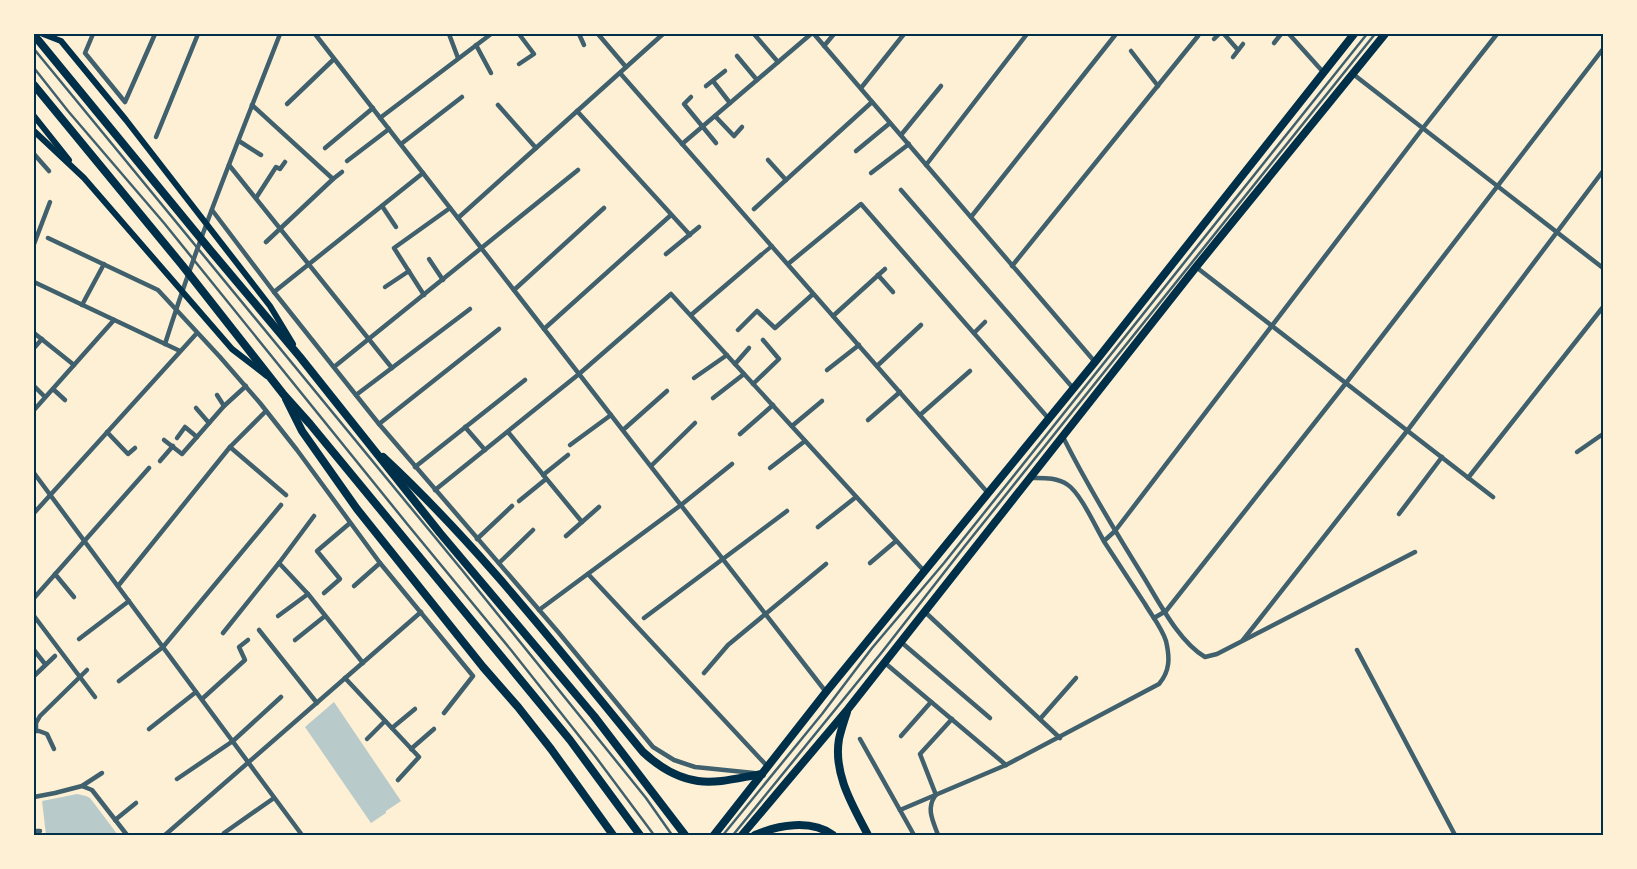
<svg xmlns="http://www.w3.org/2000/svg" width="1637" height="869" font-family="'DM Sans',sans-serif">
<rect width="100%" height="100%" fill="#fdf0d5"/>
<g fill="#b9caca">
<path d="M334,702L401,801L386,811V813L371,823L305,727Z"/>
<path d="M77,794L86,796L90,798L118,835H46L42,801Z"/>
</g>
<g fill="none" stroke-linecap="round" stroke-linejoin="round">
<g stroke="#3f606c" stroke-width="2.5">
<path d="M34,49L462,570L646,798L672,835"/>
<path d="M34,68L68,111L164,223L408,525L511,650L595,756L654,835"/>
<path d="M723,835L822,714L872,648L944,563L1367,34"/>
<path d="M733,835L882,652L964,547L1375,34"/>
</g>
<path stroke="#3f606c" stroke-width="4" d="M761,255L772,246"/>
<g stroke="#3f606c" stroke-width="4.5">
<path d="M93,34L85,53L125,102L155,34"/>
<path d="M315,34L826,692"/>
<path d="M449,34L458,58"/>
<path d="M579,34L584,45"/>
<path d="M598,34L626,67"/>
<path d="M754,34L778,62"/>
<path d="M814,34L1095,362"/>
<path d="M1224,34L1238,50"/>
<path d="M1289,34L1324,73"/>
<path d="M1214,39L1219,34"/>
<path d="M1274,43L1281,34"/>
<path d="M476,45L491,73"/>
<path d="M824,46L834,34"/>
<path d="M1131,51L1158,86"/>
<path d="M737,56L757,80"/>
<path d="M1233,57L1243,44"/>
<path d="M519,64L534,54L519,34"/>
<path d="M620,73L988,493"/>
<path d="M1353,74L1603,268"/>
<path d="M713,81L730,103"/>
<path d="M706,86L725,71"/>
<path d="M861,88L904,34"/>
<path d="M691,97L684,104L716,143"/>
<path d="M287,104L334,59"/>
<path d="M252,105L333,179L266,242"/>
<path d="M498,105L536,148"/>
<path d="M577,111L690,235"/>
<path d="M715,116L734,136L742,127"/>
<path d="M380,118L491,34"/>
<path d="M901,135L941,86"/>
<path d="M156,137L198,34"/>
<path d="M239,141L261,155"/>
<path d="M401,144L462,97"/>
<path d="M682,144L811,34"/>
<path d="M325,148L373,108"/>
<path d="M856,151L890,123"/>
<path d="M34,154L49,171"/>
<path d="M768,160L786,180"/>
<path d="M347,161L389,129"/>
<path d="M229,165L392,368"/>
<path d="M926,165L1027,34"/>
<path d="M871,173L909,144"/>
<path d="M333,179L342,172"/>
<path d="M901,190L1073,388"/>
<path d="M256,198L276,167L280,169L285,162"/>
<path d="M382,206L396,227"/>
<path d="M754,209L872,102"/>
<path d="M212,210L274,292L379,424L559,633L653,747L674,760L695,767L754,773"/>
<path d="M971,217L1116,34"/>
<path d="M458,218L663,34"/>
<path d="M48,238L158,290L220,357L260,403L297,450L380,563L473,676L444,713"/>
<path d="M34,244L50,202"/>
<path d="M666,254L699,227"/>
<path d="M429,259L443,280"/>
<path d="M788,264L861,204L1049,419"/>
<path d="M1012,266L1198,36"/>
<path d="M1196,267L1493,497"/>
<path d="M878,275L893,292"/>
<path d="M34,282L180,351"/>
<path d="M385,287L409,271"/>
<path d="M514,290L604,208"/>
<path d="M274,292L423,173"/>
<path d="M424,295L394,248L450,208"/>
<path d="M82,305L104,264"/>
<path d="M691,315L761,255"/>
<path d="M833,316L885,269"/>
<path d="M544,329L671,215"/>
<path d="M738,330L757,311L775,328L813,294"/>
<path d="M34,333L74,365"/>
<path d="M974,333L985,322"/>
<path d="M165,344C198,239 240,137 280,34"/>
<path d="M34,348L42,339"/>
<path d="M735,364L749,348"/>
<path d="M877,366L921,325"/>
<path d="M334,367L578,170"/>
<path d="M827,370L859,345"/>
<path d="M694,378L727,355"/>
<path d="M753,384L779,359L763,340"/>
<path d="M34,386L45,397"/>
<path d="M53,389L65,400"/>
<path d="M217,395L224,406"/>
<path d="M356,395L470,309"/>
<path d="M713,398L744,374"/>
<path d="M196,408L209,423"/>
<path d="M34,410L114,320"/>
<path d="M920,415L970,371"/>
<path d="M868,420L900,392"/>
<path d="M379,424L499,329"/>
<path d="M792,426L822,401"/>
<path d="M465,427L485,450"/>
<path d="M623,430L667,391"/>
<path d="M107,432L128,454L135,448"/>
<path d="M508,432L582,522"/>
<path d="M740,434L773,405"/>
<path d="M1063,437C1087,485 1115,531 1143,576C1159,602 1179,642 1205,657L1217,654L1415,552"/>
<path d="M177,438L185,427L197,437"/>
<path d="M164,440L182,454L224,406L246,386"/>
<path d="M570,445L611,415"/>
<path d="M230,447L286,495"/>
<path d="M1577,452L1603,434"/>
<path d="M160,461L173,446"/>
<path d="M651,466L695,423"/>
<path d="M415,467L525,380"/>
<path d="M770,468L805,441"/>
<path d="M34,473L302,835"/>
<path d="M543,475L568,455"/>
<path d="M1468,478L1603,307"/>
<path d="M435,490L579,374L671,294L925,572"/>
<path d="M519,501L546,479"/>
<path d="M34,513L197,333"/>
<path d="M1399,514L1442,457"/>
<path d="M818,527L856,497"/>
<path d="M566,536L599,507"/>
<path d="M477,539L512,506"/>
<path d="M1104,541L1115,531L1423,128L1497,34"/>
<path d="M279,563L308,594L363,663"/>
<path d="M499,563L533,530"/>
<path d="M870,563L896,541"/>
<path d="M55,574L74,597"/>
<path d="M588,574L768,767"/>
<path d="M118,586L230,447L266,411"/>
<path d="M354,586L380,563"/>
<path d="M324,593L340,579L317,551L350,523"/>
<path d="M34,598L149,468"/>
<path d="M539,610L681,505L732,464"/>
<path d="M925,612L1060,738"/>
<path d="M34,616L95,697"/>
<path d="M278,616L308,594"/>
<path d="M644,618L787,511"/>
<path d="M1154,618L1166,611L1346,383L1603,49"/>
<path d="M259,630L317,703"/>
<path d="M223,633L279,563L314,516"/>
<path d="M79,639L129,601"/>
<path d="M295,640L325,616"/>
<path d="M1243,640L1407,431L1603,171"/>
<path d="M901,642L990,718"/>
<path d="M34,650L45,664"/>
<path d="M1357,650L1455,835"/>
<path d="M885,663L1006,765"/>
<path d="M704,673L728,645L826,564"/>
<path d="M34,676L55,656"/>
<path d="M345,678L419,757L398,780"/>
<path d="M119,681L163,647L281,505"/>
<path d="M202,699L245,660L239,647L248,640"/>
<path d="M1040,719L1076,678"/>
<path d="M392,728L415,709"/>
<path d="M149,729L196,692"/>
<path d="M36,730V723L40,716L87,670"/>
<path d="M34,731H39L47,734L54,749"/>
<path d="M901,736L931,702"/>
<path d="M367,739L385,721"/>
<path d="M860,739L914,835"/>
<path d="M411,749L434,729"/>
<path d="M177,779L233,741L281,697"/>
<path d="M82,786L92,790L127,835"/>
<path d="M936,795L920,754L952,719"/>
<path d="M935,796C926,809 933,821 938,835"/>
<path d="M34,797L55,793L82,786L102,773"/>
<path d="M900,810L1006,765L1159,684C1170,671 1170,658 1166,641C1162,628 1152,616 1145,604C1132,584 1118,563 1105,543C1096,528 1081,494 1068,485C1057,477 1043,478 1031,478"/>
<path d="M115,820L136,803"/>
<path d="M34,831H40"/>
<path d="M224,833L274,798"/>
<path d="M165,835L421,612"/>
</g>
<g stroke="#003049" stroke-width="6">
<path d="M43,34L61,41L126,120L270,306L293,344"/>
<path d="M34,116L69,160"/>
<path d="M34,131L84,178L232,349L267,376"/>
</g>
<g stroke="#003049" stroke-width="8">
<path d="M286,399L302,431L357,509L483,667L518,707L551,749L613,835"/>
<path d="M383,457C479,546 560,651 643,752C658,766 677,778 698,781C718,784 742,777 762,774"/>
<path d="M847,712C844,721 841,730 839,739C833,774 853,806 868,835"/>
<path d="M714,835L826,692L1095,362L1354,34"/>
<path d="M742,835L848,709L1196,267L1385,34"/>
<path d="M755,835C778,825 811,819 833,835"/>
</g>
<g stroke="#003049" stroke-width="8">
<path d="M34,35L211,251L300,357L440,533L594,716L685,835"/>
<path d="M34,85L182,265L284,395L310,424L570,740L640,835"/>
</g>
</g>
<rect width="1637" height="869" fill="none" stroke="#fdf0d5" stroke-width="70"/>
<rect x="35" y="35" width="1567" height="799" fill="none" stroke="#003049" stroke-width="2"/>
</svg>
